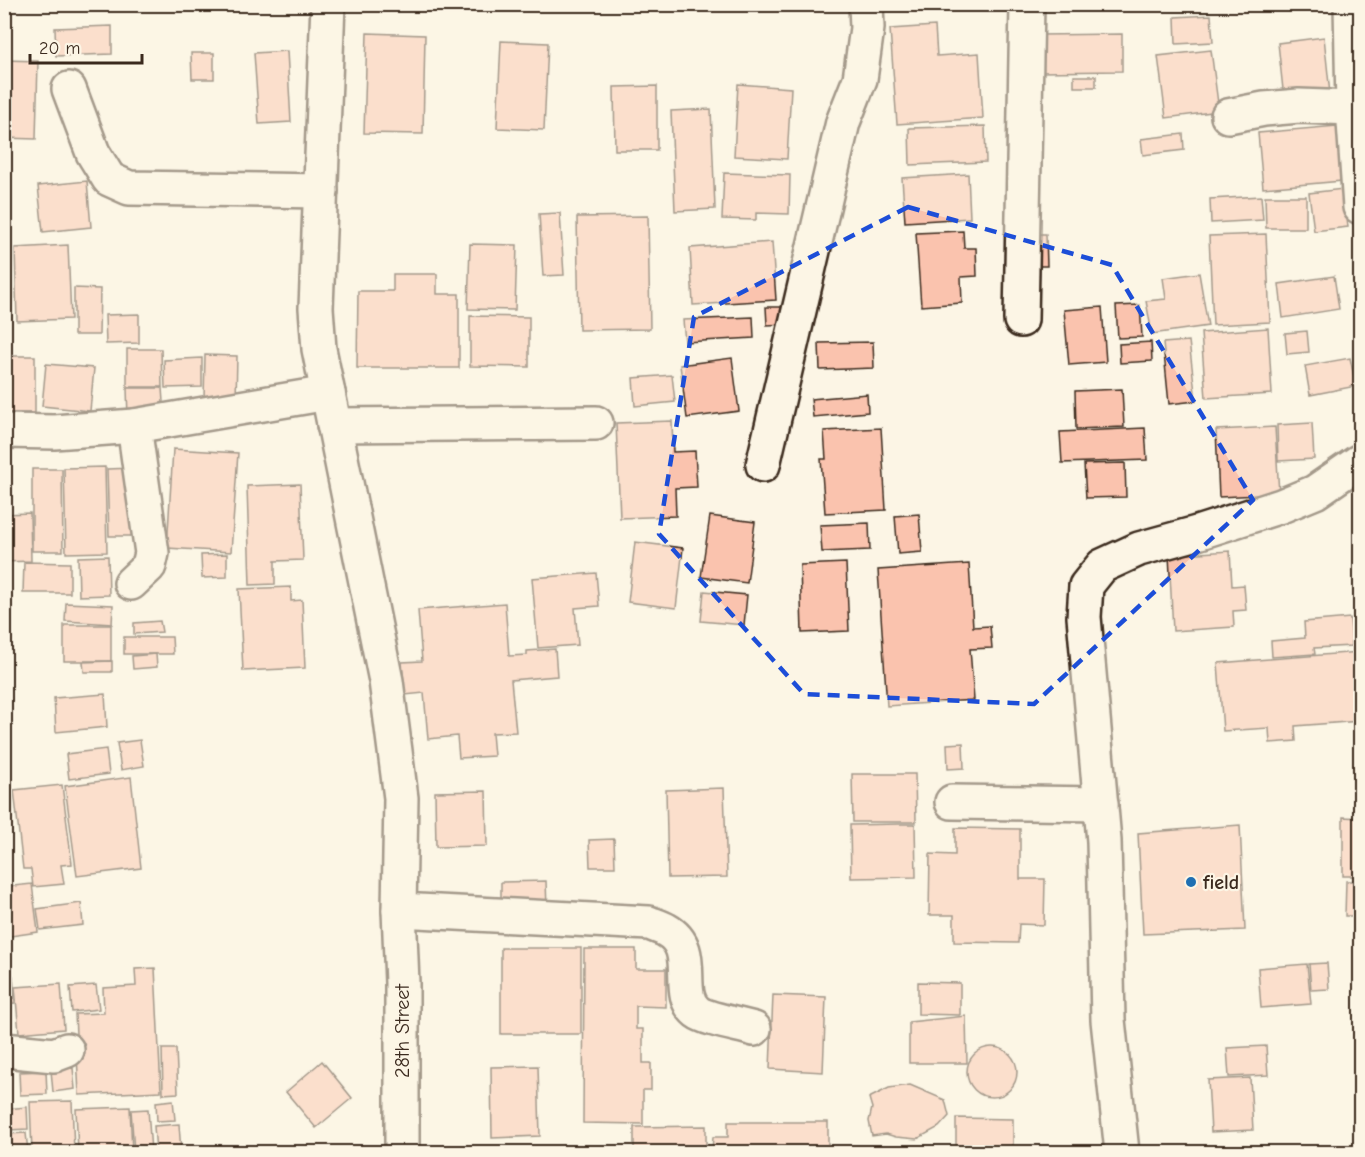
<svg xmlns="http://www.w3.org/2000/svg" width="1365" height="1157" font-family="'Comic Neue',sans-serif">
<rect width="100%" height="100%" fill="#fcf5e5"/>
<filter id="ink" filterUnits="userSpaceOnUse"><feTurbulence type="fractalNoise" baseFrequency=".0167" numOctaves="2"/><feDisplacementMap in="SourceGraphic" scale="12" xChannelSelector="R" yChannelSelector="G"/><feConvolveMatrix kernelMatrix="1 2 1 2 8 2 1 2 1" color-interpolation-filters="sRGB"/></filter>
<g filter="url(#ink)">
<g fill="#fac3ae" stroke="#3b2a1e" stroke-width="1.5">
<path d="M1211,15L1213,42L1176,44L1175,17Z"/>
<path d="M112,26V54L56,56L55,28Z"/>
<path d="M935,26L937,56L979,53L983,118L897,124L890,29Z"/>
<path d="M367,33L425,35L423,134L364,133Z"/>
<path d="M1122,34V71L1039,72V35Z"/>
<path d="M1324,37L1330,94L1284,99L1278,43Z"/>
<path d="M501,41L548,43L544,130L497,128Z"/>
<path d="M1211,50L1219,111L1166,118L1158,56Z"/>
<path d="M287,51L291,122L259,124L254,53Z"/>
<path d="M191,53H214V79H192Z"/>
<path d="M4,60L38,61L36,139L4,138Z"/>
<rect x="1074" y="76" width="22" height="11"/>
<path d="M738,84L791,88L787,159L734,156Z"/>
<path d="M657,86V150H615L614,87Z"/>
<path d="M711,109L715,209L675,211L671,111Z"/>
<path d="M985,126L986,162L910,165L909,128Z"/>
<path d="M1337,126L1342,181L1263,188L1258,133Z"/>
<path d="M1183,134L1184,150L1143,155L1141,139Z"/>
<path d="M724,173L790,175L789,214L756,213V220L722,219Z"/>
<path d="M968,174L970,218L905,222L902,178Z"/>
<path d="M87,181L91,227L43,232L38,186Z"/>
<path d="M1343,189L1348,227L1314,231L1309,193Z"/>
<path d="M1261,196L1263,220L1211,223L1210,199Z"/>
<path d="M1265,196H1306V228H1266Z"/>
<path d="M560,213L564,275L543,276L539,214Z"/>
<path d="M648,216L650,329L579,330L577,217Z"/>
<path d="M963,231L964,248H976L977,276L961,277L962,303L921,306L916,233Z"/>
<path d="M1034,234H1046L1047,266H1035Z"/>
<path d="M1266,234L1270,322L1213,325L1209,236Z"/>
<path d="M772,242L776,300L693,305L690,248Z"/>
<path d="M470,244L517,245L515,310L468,309Z"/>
<path d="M68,245L71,319L17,321L15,248Z"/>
<path d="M1199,273L1208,326L1152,334L1146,301L1166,299L1163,278Z"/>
<path d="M393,274H437V294H459V368H357L358,291H393Z"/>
<path d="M1334,276L1339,309L1283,318L1279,284Z"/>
<path d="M74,288L100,289L99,335H74Z"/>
<path d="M1140,305L1142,337L1118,338L1116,306Z"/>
<path d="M766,307H786L787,324L767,325Z"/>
<path d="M1102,307L1106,362L1069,365L1064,310Z"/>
<path d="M139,314V343L106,344L105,315Z"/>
<path d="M470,316L529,317V367L470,366Z"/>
<path d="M753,317L754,338L685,342L683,320Z"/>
<path d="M1268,328L1272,394L1206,398L1201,333Z"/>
<path d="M1307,331L1309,352L1287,354L1285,333Z"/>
<path d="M1189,341L1196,401L1169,404L1163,343Z"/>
<path d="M873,342L874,368L820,370L819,343Z"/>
<path d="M1151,342L1152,361L1120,363L1119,344Z"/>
<path d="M127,349H161L162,387H127Z"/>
<path d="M205,355L237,356L236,400L204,399Z"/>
<rect x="4" y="356" width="31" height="57"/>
<path d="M202,358V387L165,388L164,360Z"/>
<path d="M732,358L739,411L687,418L680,365Z"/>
<path d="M1350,358L1356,386L1310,395L1305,366Z"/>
<path d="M46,364L94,368L90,411L42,406Z"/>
<path d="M672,375L675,402L635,406L633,378Z"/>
<path d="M127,388H162L164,416L128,418Z"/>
<path d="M1122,389L1124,427L1076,429L1075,391Z"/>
<path d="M867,394L868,412L813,417L811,399Z"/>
<path d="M672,421L673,452L695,451L697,487L675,488L676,516L620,518L616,423Z"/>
<path d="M1312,423L1314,459L1278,461L1277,425Z"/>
<path d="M1275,427L1279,494L1219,497L1216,430Z"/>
<path d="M881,428L886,510L825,513L821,459H826L824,431Z"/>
<path d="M1145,428L1147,460L1062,463L1060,432Z"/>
<path d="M173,449L238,453L231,552L167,548Z"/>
<path d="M1125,463L1126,497L1086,498L1084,464Z"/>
<path d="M105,467L107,552L66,553L64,468Z"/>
<path d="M134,468L136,536H109L107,469Z"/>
<path d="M32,469H62L63,551H32Z"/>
<path d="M300,484L303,560L275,561V584L250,585L247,486Z"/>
<path d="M30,513L31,561L4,562V514Z"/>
<path d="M919,514L922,552L898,554L895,516Z"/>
<path d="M710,516L755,522L747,583L701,577Z"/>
<path d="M869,523L870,550L822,552L820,525Z"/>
<path d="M635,542L683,548L676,608L628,602Z"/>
<path d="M1230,551L1232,586L1244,585L1246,610L1233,611L1234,627L1173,631L1169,555Z"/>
<path d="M227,554V577L202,578L201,555Z"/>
<path d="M108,556L109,595L79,596L78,557Z"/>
<path d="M24,562L70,563V593H23Z"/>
<path d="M846,563L849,631L802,633L800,565Z"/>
<path d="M969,564L973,627L990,626L992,648L970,649L974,700L887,706L878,570Z"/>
<path d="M596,573L599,606L575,608L578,645L538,648L532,578Z"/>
<path d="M291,587V601L302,600L305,668L243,671L239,589Z"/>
<path d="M704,591L747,595L744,625L701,621Z"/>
<path d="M66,603L113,605L112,624L65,621Z"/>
<path d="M505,603L509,656L527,655V651L555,649L557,676L511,680L516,732L492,733L494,756L459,758L457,736L428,739L424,693L405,695L402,662L422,661L418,610Z"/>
<path d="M1350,618L1352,646L1314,648L1315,654L1272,657L1271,641L1305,638L1304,622Z"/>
<path d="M160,621L162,632L134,634V623Z"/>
<rect x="64" y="625" width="47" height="36"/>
<path d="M124,637H172L173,654H124Z"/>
<path d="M1360,652V721L1295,726L1296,741L1270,743L1269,728L1223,731L1218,663Z"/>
<path d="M156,654L157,667L133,669L132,656Z"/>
<path d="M112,661V672H84L83,662Z"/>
<path d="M105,694L107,727L56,732L54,698Z"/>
<path d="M140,740L144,766L121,770L117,743Z"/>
<path d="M963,743L964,768L948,769L947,744Z"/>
<path d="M106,749L109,774L69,779L66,754Z"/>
<path d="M852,774H915L916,822H853Z"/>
<path d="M131,777L141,868L77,876L65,786Z"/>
<path d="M62,785L72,864L61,865L64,884L33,887L31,869H23L14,790Z"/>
<path d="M724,788L727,877L668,878L666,790Z"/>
<path d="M486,791L487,846L436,847L435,792Z"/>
<path d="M1343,817L1360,818V876H1343Z"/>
<path d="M899,824H915L916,877L851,878L850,825Z"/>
<path d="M1240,825L1245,930L1143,934L1138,833Z"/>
<path d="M955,828L1020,829V879H1045L1044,925L1019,924L1018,943L954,942V915H929L930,854L955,855Z"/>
<path d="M614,839L615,867H590L589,840Z"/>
<path d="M546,881L547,909L501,910V882Z"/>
<path d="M1346,881H1360V916H1345Z"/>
<path d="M32,884L38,932L4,937V887Z"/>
<path d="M81,903L83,925L40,930L37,909Z"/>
<rect x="501" y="948" width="80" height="86"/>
<path d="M584,949H636V969H666V1007L636,1006V1029H643V1063H651V1090H643V1124L583,1123Z"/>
<path d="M1327,963L1329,989L1311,990L1309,964Z"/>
<path d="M1307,964L1311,1004L1261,1008L1258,968Z"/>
<path d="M155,968L161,1091L79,1095L75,1014L104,1013L103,988L136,986L135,969Z"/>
<path d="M13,976L15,1003L4,1004V977Z"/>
<path d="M918,982L960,983V1015L918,1014Z"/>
<path d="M61,984L64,1029L19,1033L15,987Z"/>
<path d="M96,985L99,1009L72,1012L70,987Z"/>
<path d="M773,995L826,997L823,1072L770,1069Z"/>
<path d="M966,1016L967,1063H909V1022Z"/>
<path d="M1266,1046L1268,1075L1229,1077L1227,1048Z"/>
<circle cx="992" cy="1072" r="25"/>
<path d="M162,1049H176L178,1093L163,1094Z"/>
<path d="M322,1061L352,1098L316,1128L286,1092Z"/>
<path d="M538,1066L540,1136L492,1138L491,1067Z"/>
<path d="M73,1068L75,1089L53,1092L51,1070Z"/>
<path d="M46,1071L47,1094L20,1095L19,1072Z"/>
<path d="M1250,1078L1253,1130L1211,1132L1208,1080Z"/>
<path d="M910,1085L945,1100L949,1116L939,1127L917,1139L896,1137L886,1134L872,1136L869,1121L872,1108L869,1098L889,1088Z"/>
<path d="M173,1100L175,1120L157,1121L156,1102Z"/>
<path d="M72,1101L74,1152H32L30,1102Z"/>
<path d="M27,1107L28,1129L8,1130L6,1109Z"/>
<path d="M130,1107L132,1152H78L76,1109Z"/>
<path d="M148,1109L151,1152H134L131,1110Z"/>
<path d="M956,1118L1013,1119V1152H956Z"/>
<path d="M728,1122H828V1152H712L713,1137H728Z"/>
<path d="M179,1124L181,1152H156L154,1126Z"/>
<path d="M706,1126V1152H634V1127Z"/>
<path d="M26,1133L28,1152H8L7,1134Z"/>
</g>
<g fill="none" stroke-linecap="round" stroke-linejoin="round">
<defs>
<g id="minor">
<path d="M328,4L316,308L319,349L386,681L401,798L399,910L402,983V1152"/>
<path d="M1351,4L1353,108L1360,207"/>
<path d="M69,89L93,153L109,179L129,188L321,191"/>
<path d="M1228,116L1264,109L1299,106L1353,108"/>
<path d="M1021,320L1027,4"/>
<path d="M334,425L596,423"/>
<path d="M4,431L54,432L134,426L328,393"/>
<path d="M763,465L843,122L860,79L867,28L866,4"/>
<path d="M131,583L149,566L152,553L134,426"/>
<path d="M952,802L1101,804"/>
<path d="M399,910L649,923C654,925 661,927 666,930C701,949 673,993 697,1012C706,1019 741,1025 754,1029"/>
<path d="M4,1050L54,1055L67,1050"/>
<path d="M1122,1152L1108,1020L1104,841L1084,617L1086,586L1102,566L1139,549L1197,533L1281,506L1315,492L1360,461"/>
</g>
</defs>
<use href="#minor" stroke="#3b2a1e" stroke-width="38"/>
<use href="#minor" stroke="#fcf5e5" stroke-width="33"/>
</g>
</g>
<path d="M0 0H1365V1157H0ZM908,207L1112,265L1253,500L1034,704L804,694L659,534L694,317Z" fill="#fcf5e5" fill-opacity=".55" fill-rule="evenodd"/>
<path fill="none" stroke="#1d4ed8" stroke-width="4.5" stroke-dasharray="12 8" stroke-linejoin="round" d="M908,207L1112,265L1253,500L1034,704L804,694L659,534L694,317Z"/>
<circle fill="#1f6fb2" stroke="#fcf5e5" stroke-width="2" cx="1191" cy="882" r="6"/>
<g text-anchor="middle" stroke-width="4.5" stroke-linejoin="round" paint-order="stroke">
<g font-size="20" font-weight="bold" fill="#3b2a1e" stroke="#fcf5e5" text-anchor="start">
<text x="1203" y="889">field</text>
</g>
<g font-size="20" fill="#3b2a1e" stroke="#fcf5e5">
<text transform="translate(402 1031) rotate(-90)" y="7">28th Street</text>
</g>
</g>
<rect width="1365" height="1157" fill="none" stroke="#fcf5e5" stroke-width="24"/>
<rect x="12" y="12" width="1341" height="1133" fill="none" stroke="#3b2a1e" stroke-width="2" filter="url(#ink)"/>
<path d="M30 54v9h112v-9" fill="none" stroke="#3b2a1e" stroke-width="3"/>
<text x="39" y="54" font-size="18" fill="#3b2a1e" stroke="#fcf5e5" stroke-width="4.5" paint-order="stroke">20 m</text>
</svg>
